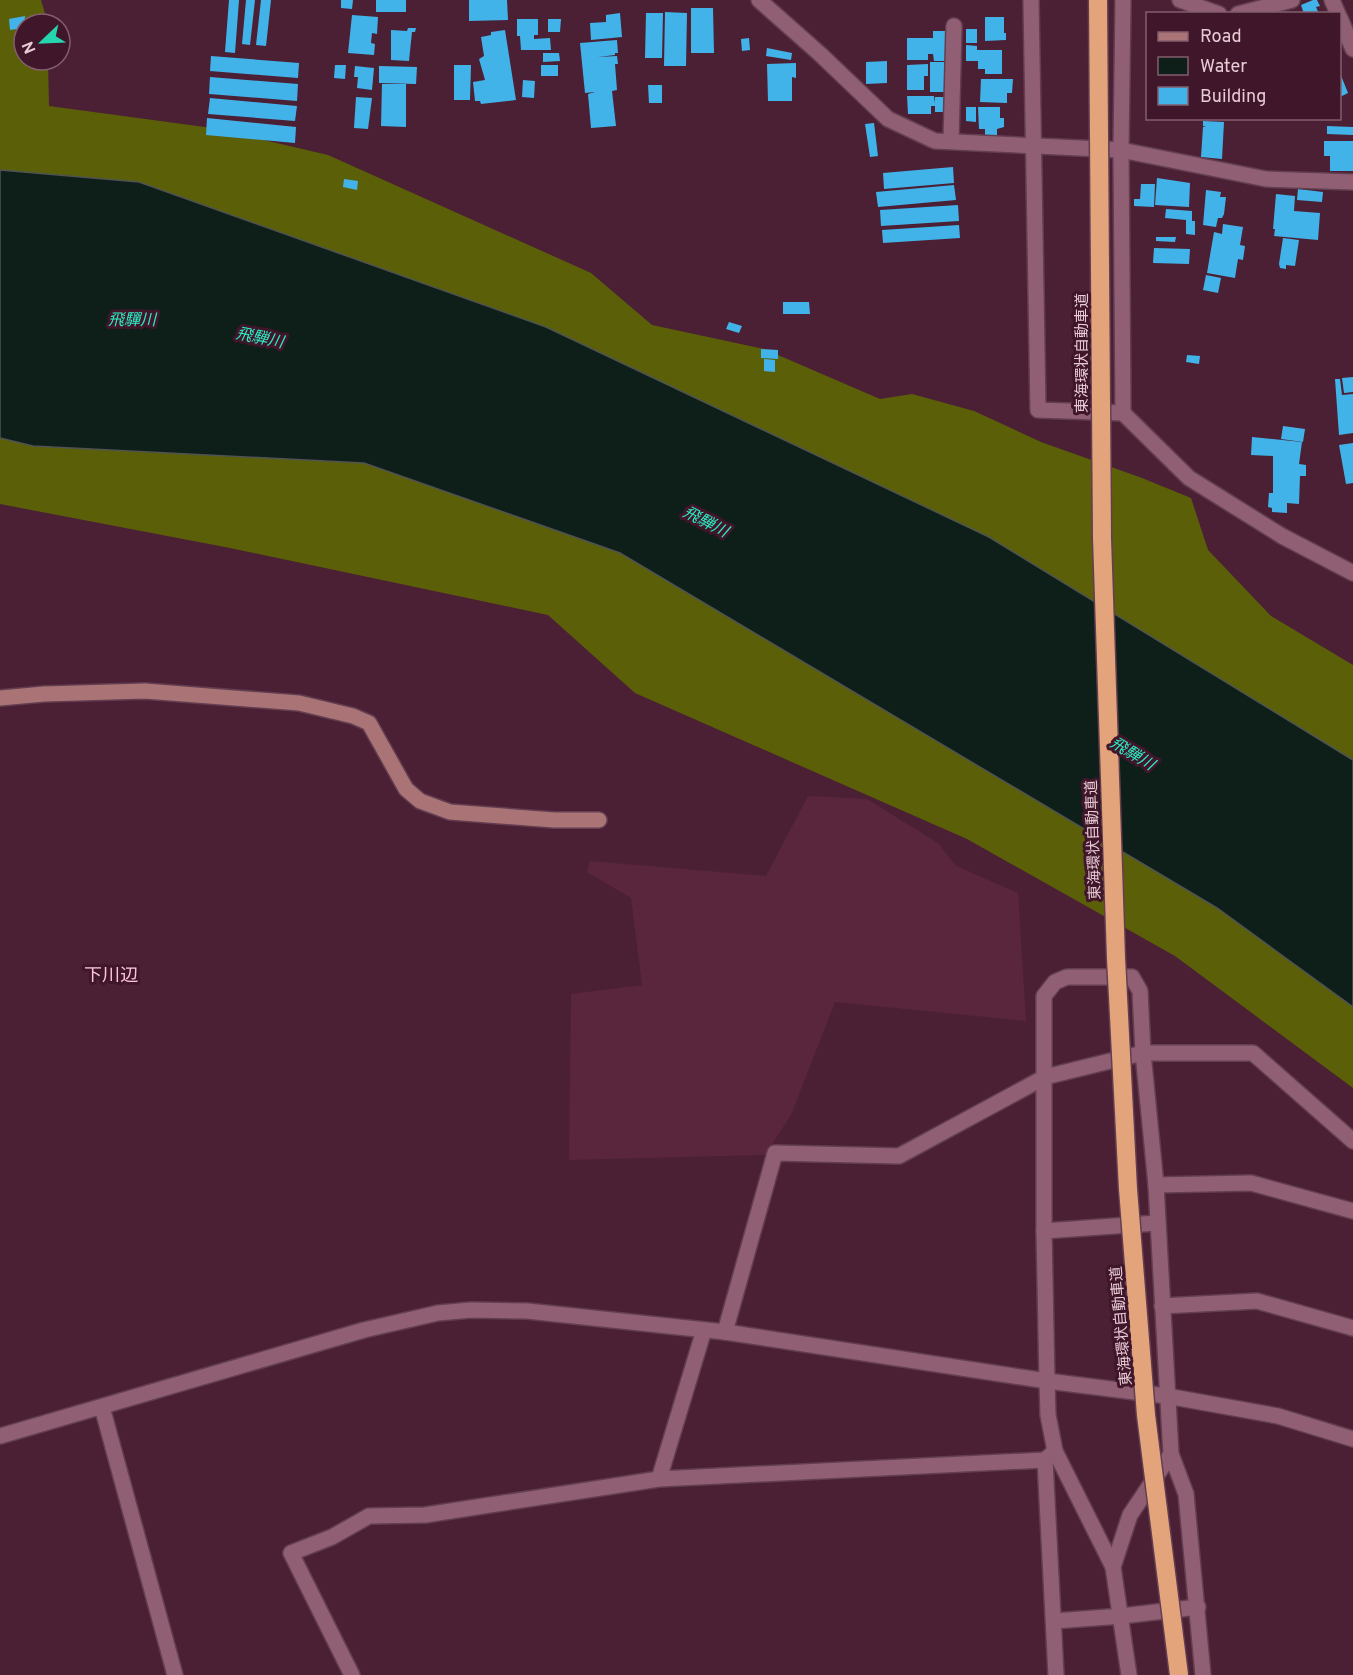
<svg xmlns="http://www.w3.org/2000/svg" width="1353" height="1675" font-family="Overpass,'Noto Sans JP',sans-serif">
<rect width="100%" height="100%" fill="#4b2034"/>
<path fill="#59263e" d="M808,796L867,799L938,843L956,866L1018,893L1026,1021L835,1002L791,1115L765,1155L569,1160L571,994L642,985L631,898L587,872L590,861L766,876Z"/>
<g fill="#5b6008">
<path d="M0,0H41L48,24H24V60H48L49,106L212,128L328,155L591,273L652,325L764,349L880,399L912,394L974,411L1041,442L1142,478L1191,498L1208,550L1271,616L1353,665V760L989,537L546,327L139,182L0,170Z"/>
<path d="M0,438L33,446L364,463L620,553L1217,908L1353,1007V1088L1175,956L967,839L635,693L548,615L230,548L0,504Z"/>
</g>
<path fill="#0e1f1a" stroke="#4f5352" stroke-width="1.5" d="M0,170L139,182L546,327L989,537L1353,760V1007L1217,908L620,553L364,463L33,446L0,438Z"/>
<g fill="#42b3e9">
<path d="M229,0H239L235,53L225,52Z"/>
<path d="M246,0H255L250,45L242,44Z"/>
<path d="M261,0H271L266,46L256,45Z"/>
<path d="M341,0H353L352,9L341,8Z"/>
<rect x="376" y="0" width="30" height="12"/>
<path d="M469,0H507L508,20L469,21Z"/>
<path d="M1313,0H1317L1320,6L1316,7L1319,14H1304L1301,5Z"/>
<path d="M691,8H713L714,53H691Z"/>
<path d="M665,12L687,13L686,66H664Z"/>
<path d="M620,13L622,37L591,40L590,23L606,22V15Z"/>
<path d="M646,13H663L662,58H645Z"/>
<path d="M352,15L378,17L377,34L372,33L371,43L375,44L374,55L348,53Z"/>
<path d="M25,16L24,28L10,30L9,19Z"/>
<path d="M985,17H1004V33H1006V40L985,41Z"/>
<path d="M517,19H538V35H534V39L550,38L551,50H521L520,36H517Z"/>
<path d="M548,19H561L560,32H548Z"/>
<path d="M408,28H416L415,32H412L409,61L391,60V30L407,31Z"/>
<rect x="966" y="29" width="11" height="14"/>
<path d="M505,30L516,100L481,104L480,101H475L473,82L485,80L479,59L484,56L481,37L491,35V32Z"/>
<path d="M933,31H946L947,61H934L933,54H928V60H907V38H933Z"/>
<path d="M749,38L750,50L742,51L741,39Z"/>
<path d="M617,40L618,53H615V55L598,57L617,56L618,64H615L617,90L612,91L616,126L591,128L588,94L595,92L585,93L580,43Z"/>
<path d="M966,45L977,46V50H1002V74H985V69H978V61H966Z"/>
<path d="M767,48L792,53L791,60L766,56Z"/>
<path d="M543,53H559L560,61L543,62Z"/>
<path d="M211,56L299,63L298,78L210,71Z"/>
<path d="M887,61V83L866,84V62Z"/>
<path d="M930,62H946L947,92H930Z"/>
<path d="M796,63V78L792,77V101H768L767,64Z"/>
<path d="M928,64V76H924V90H907V65Z"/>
<path d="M335,65H346L345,79L334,78Z"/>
<path d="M454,65H471L470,100H454Z"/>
<rect x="541" y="65" width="17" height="11"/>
<path d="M355,66L374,68L372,90L357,88L358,77H354Z"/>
<path d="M379,66L417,67L416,84L379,83Z"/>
<path d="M1340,73L1348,93L1340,97Z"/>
<path d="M210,77L298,84L297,101L209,94Z"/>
<path d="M981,79H1013L1012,93H1007V103L980,102Z"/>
<path d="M523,80L535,81L534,98L522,97Z"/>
<path d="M382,84H406V127L381,126Z"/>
<path d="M648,85H662V103H649Z"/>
<path d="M907,96H934V103L935,97H947V112H935V106H931V114H908Z"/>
<path d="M356,97L372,98L368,129L354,128Z"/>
<path d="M210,98L297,106L295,121L208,114Z"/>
<path d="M966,107H976V122L966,121Z"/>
<path d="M978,107H1000V118H1004V127L997,129V135H985V129H979Z"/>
<path d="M207,118L296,127L295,143L206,135Z"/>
<path d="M1203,121L1224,122L1222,159L1201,157L1203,127L1206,126H1203Z"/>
<path d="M874,123L878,156L870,157L865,124Z"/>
<path d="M1327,126L1353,127V135L1327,134Z"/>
<path d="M1324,141H1353V171H1330V156H1324Z"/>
<path d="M953,167L954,183L884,189L883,173Z"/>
<path d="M1157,178L1190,183L1189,207L1155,205Z"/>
<path d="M344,179L358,181L357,190L343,187Z"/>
<path d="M1141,184H1155L1154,207L1134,206V199H1140Z"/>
<path d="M954,185L956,200L878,207L876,192Z"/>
<path d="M1298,189L1323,192L1322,202L1297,200Z"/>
<path d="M1206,190L1221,192L1220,197H1226L1224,214L1222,218H1218L1216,227L1203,225Z"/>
<path d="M1276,194L1295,196L1294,211L1320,213L1318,240L1274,236L1275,229H1273Z"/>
<path d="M958,205L959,221L881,226L880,210Z"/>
<path d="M1166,209L1192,211V221H1195V235L1186,234V220L1165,218Z"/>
<path d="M1223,224L1243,227L1240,245L1245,246L1243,260L1238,259L1235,278L1207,273L1214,232L1222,234Z"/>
<path d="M959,225L960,238L883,243L882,230Z"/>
<path d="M1156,237H1176L1175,242L1156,241Z"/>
<path d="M1283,238L1299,240L1295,266L1286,265V269L1280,268L1279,264Z"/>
<path d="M1154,248L1190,249L1189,264L1153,263Z"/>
<path d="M1206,275L1221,278L1218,293L1203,290Z"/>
<path d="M783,302H809L810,314H783Z"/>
<path d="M729,322L742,326L739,333L726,329Z"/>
<path d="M761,349L778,350V359L761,358Z"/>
<path d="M1187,355L1200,356L1199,364L1186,362Z"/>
<path d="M764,359L775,360V372L764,371Z"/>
<path d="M1353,377V392L1344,393L1342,378Z"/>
<path d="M1335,379H1340L1342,395L1353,394V433L1339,435Z"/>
<path d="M1283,426L1305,429L1303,442L1281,439Z"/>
<path d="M1252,437L1302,442L1299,464L1306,465V476H1300L1299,504L1287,503V513L1272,512V508L1268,507L1269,493H1273V456L1251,455Z"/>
<path d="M1353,443V483L1346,484L1339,445Z"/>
</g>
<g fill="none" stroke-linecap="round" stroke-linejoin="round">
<defs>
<g id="street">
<path d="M759,0L820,54L888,119L935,141L1121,150L1266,179L1353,182"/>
<path d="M1031,0L1038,410L1123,413L1121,150L1123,0"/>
<path d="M1180,0L1219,14"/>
<path d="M1332,0L1338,14"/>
<path d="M1238,14L1292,0"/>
<path d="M1340,18L1353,49"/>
<path d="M951,141L954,26"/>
<path d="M1123,413L1189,478L1282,536L1353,573"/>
<path d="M1156,1185L1251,1183L1353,1211"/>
<path d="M1044,1231L1157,1223"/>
<path d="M1162,1306L1257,1301L1353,1328"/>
<path d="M725,1332L775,1153L899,1156L1045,1077L1143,1053H1253L1353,1141"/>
<path d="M102,1407L175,1675"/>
<path d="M0,1436L364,1330L438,1313L471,1310L527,1311L725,1332L1047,1381L1044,1231V996L1055,982L1067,977H1132L1140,991L1143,1053L1156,1185L1171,1454L1186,1494L1203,1675"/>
<path d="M1053,1453L1045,1460L1056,1675"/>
<path d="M659,1479L704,1330"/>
<path d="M1113,1567L1130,1515L1171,1454"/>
<path d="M1054,1621L1122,1616L1198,1607"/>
<path d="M352,1675L291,1553L332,1537L369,1516L425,1515L659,1479L1045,1460"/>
<path d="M1129,1675L1113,1567L1055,1451L1048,1415L1047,1381L1167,1396L1278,1416L1353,1439"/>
</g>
<path id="secondary" d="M0,698L44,694L145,691L299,703L353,716L369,723L406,789L420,801L450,812L554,820H599"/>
<path id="highway" d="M1102,538L1116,958"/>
</defs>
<use href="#street" stroke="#633e50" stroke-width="18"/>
<use href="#secondary" stroke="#633e50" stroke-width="18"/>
<use href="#highway" stroke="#633e50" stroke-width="21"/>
<use href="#street" stroke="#915f74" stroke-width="15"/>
<use href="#secondary" stroke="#aa7376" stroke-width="15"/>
<use href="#highway" stroke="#e3a37b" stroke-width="18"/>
<defs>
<g id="highway-bridge">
<path d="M1098,0L1102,538"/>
<path d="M1116,958L1128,1189L1146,1415L1179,1675"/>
</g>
</defs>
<use href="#highway-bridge" stroke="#633e50" stroke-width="21" stroke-linecap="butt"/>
<use href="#highway-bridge" stroke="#e3a37b" stroke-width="18"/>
</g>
<g text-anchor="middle" stroke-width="6" stroke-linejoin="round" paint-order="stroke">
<g font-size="15" fill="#e7cbd5" stroke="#40162a">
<text transform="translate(1082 353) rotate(-90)" y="5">東海環状自動車道</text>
<text transform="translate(1093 840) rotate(-92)" y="5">東海環状自動車道</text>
<text transform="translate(1121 1326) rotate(-95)" y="5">東海環状自動車道</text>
</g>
<g font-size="16" font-style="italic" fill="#2aeec3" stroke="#40162a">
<text x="132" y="325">飛驒川</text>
<text transform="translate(260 337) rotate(11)" y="6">飛騨川</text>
<text transform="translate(706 521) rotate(27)" y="6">飛騨川</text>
<text transform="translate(1133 753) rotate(31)" y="6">飛騨川</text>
</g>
<g font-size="18" fill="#fdc4da" stroke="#40162a">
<text x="111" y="981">下川辺</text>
</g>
</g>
<rect x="1146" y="12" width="195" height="108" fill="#40162a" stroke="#835e6e" stroke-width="1.5"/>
<rect x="1158" y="32" width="30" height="9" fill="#aa7376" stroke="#835e6e" stroke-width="1.5"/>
<text x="1200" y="42" font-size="18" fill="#e7cbd5">Road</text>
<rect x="1158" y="57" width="30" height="18" fill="#0e1f1a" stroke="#835e6e" stroke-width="1.5"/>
<text x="1200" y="72" font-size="18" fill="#e7cbd5">Water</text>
<rect x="1158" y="87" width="30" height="18" fill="#42b3e9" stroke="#835e6e" stroke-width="1.5"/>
<text x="1200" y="102" font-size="18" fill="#e7cbd5">Building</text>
<g transform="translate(42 42) rotate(247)"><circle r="28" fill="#40162a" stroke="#835e6e" stroke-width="1.5"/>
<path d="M0-4.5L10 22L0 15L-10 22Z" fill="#24d5ae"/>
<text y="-9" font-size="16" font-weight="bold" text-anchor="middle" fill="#e7cbd5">N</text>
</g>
</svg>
